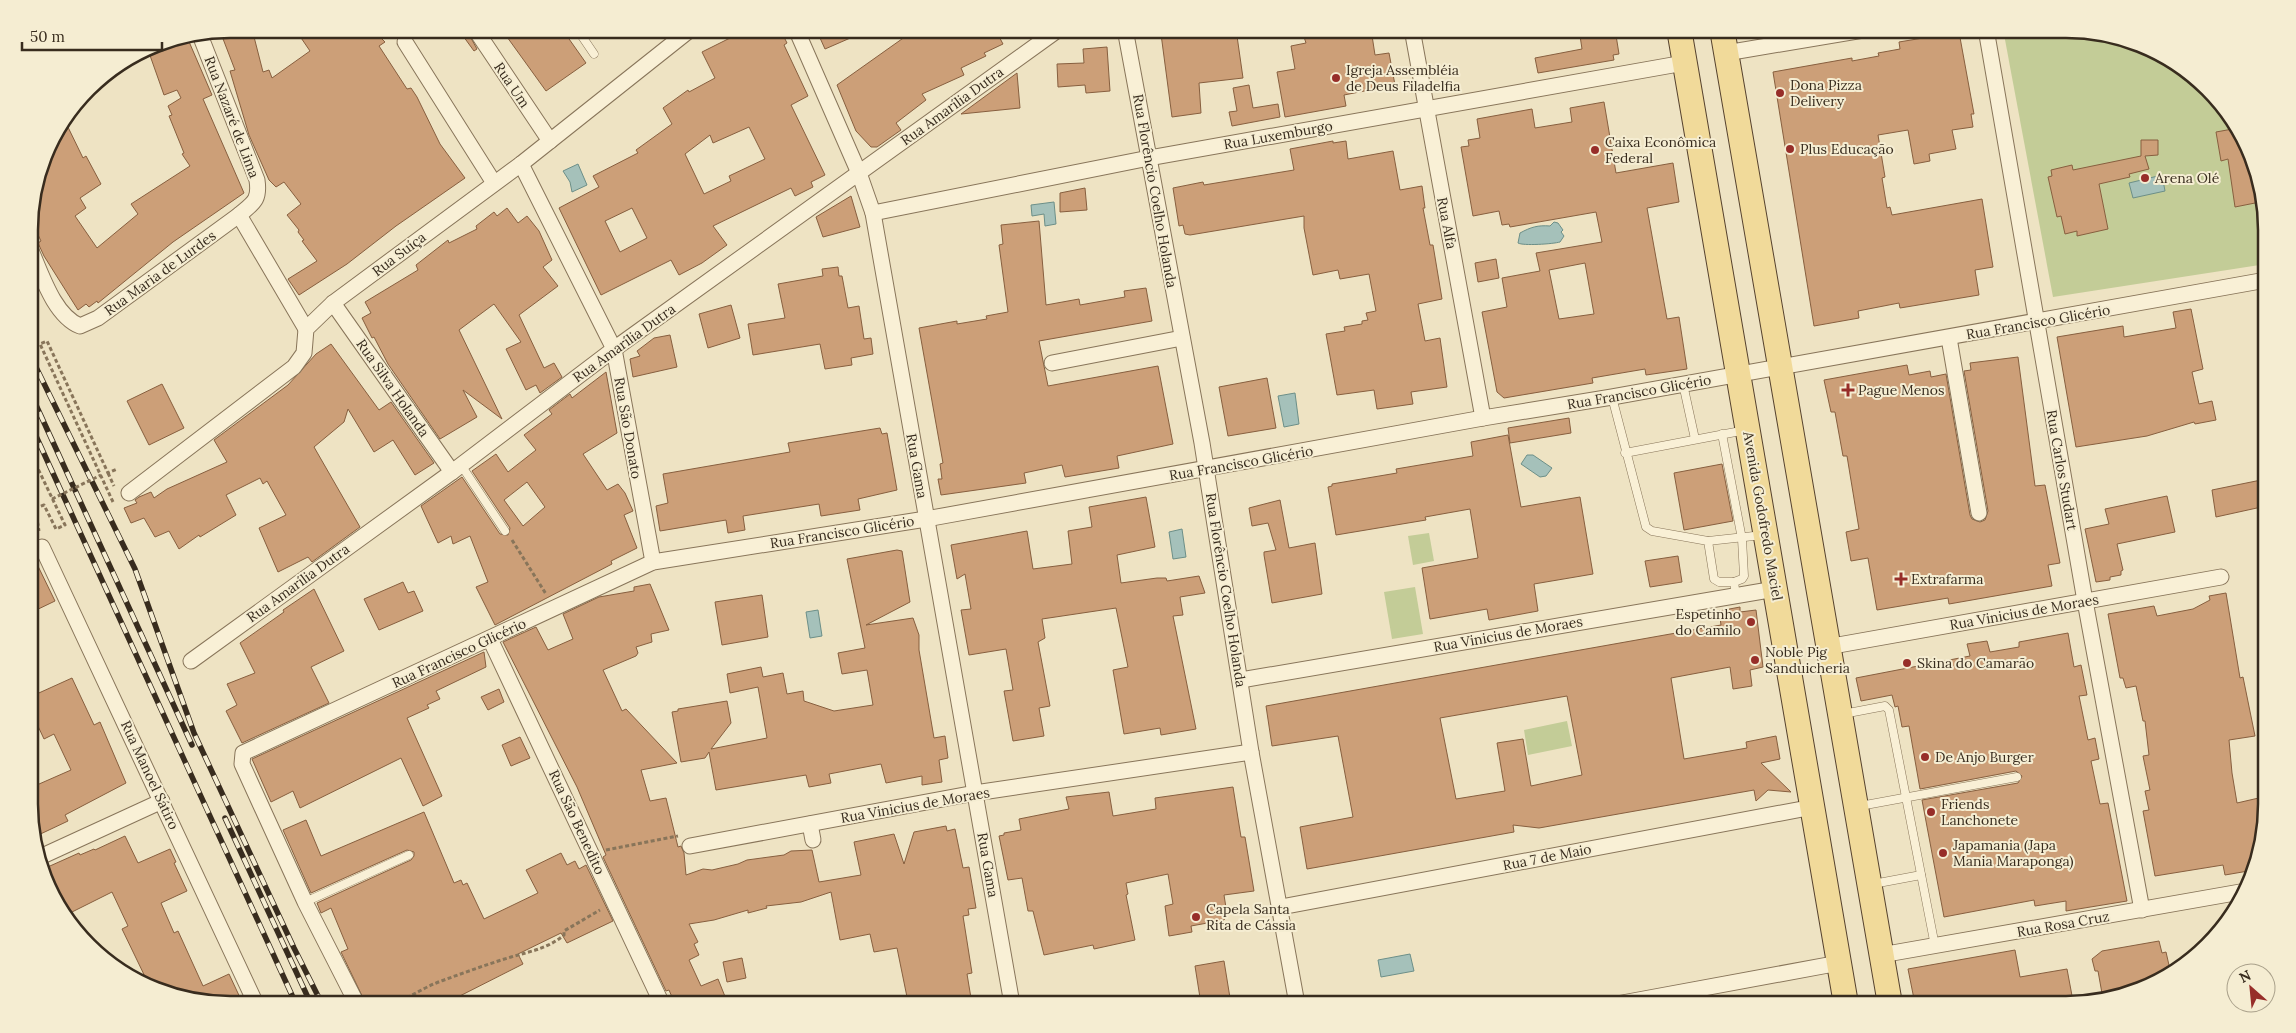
<svg xmlns="http://www.w3.org/2000/svg" width="2296" height="1033" font-family="Lora,serif">
<rect width="100%" height="100%" fill="#eee3c3"/>
<g fill="#c3cc97">
<path d="M2003,29H2067L2144,44L2189,70L2226,107L2252,153L2266,203V264L2053,297Z"/>
<path d="M1429,533L1434,561L1413,565L1408,536Z"/>
<path d="M1415,587L1423,634L1392,639L1384,592Z"/>
<path d="M1567,721L1572,746L1528,755L1524,730Z"/>
</g>
<g fill="#a5c1ba" stroke="#6c8f88">
<path d="M578,164L587,185L572,192L570,182L563,171Z"/>
<path d="M2162,175L2165,191L2133,198L2129,183Z"/>
<path d="M1054,202L1056,224L1045,226L1044,214L1032,216L1031,205Z"/>
<path d="M1554,222L1558,223L1563,230L1561,232L1564,236L1560,242C1553,244 1523,246 1518,243L1520,233C1531,227 1538,225 1550,226Z"/>
<path d="M1295,393L1299,424L1284,427L1278,396Z"/>
<path d="M1527,455H1533L1552,468L1546,476L1540,477L1521,464Z"/>
<path d="M1182,529L1186,557L1173,559L1169,532Z"/>
<path d="M818,610L822,636L810,638L806,612Z"/>
<path d="M1410,954L1414,971L1381,977L1378,960Z"/>
</g>
<g fill="#cc9f78" stroke="#875f3f" fill-rule="evenodd">
<path d="M229,29H252L263,72L269,70L272,78L310,51L295,29H394L381,38L385,42L379,46L407,89L411,88L417,97L440,144L465,178L396,226L347,264L299,295L288,279L317,261L302,241L304,240L298,232L299,230L287,215L301,204L284,182L276,187L269,180L249,135L230,71L235,70L220,31Z"/>
<path d="M458,29H466L477,49L474,51Z"/>
<path d="M486,29H562L586,63L546,91L502,30L492,38Z"/>
<path d="M736,29H780L787,43L784,45L808,96L791,105L825,175L811,182L813,187L795,196L791,188L713,226L727,245L702,263L679,275L671,260L601,295L559,208L599,187L593,176L638,153L636,150L672,124L663,108L688,90L689,92L715,78L702,52L738,34ZM749,127L765,159L729,176L731,181L704,194L685,154L710,135L713,143ZM632,208L647,238L620,252L605,221Z"/>
<path d="M816,29H871L825,49Z"/>
<path d="M916,29H995L1003,44L984,53L986,56L961,68L964,75L922,94L926,100L896,123L901,130L877,147H871L856,131L837,85Z"/>
<path d="M1183,29H1236L1243,78L1199,83L1201,113L1172,117L1161,34L1162,32Z"/>
<path d="M1348,29H1371L1375,55L1389,53L1395,85L1344,95L1346,106L1285,117L1277,72L1295,69L1291,46L1306,43L1304,37Z"/>
<path d="M1579,29H1615L1619,54L1613,55L1614,60L1538,73L1535,58L1582,49Z"/>
<path d="M1959,32L1974,114H1971L1973,127L1952,130L1956,149L1929,154L1930,161L1914,164L1908,130L1878,135L1885,177L1882,178L1887,208L1890,207L1892,215L1982,199L1993,267L1975,270L1979,295L1900,308L1899,303L1858,311L1859,318L1814,326L1773,72L1852,58V61L1879,56L1878,53L1900,49L1899,42Z"/>
<path d="M187,37L212,95L203,99L244,193L173,242L98,303L97,301L89,307L86,304L78,310L44,256L38,243L41,241L29,216L49,141L65,121L83,158L86,156L101,184L80,198L86,208L75,216L97,248L138,214L131,204L190,166L182,154L184,153L169,116L172,115L168,106L181,98L177,90L164,95L147,47L153,44Z"/>
<path d="M1107,47L1110,91L1086,93L1085,85L1058,87L1057,64L1084,63L1083,49Z"/>
<path d="M1017,73L1020,108L961,114Z"/>
<path d="M1249,85L1253,108L1278,104L1280,117L1232,126L1229,112L1237,111L1233,88Z"/>
<path d="M1604,102L1616,173L1673,163L1679,202L1647,208L1667,319L1679,317L1687,369L1646,375L1645,369L1592,378L1593,383L1504,398L1497,392L1482,312L1507,307L1502,278L1540,271L1536,253L1602,242L1596,212L1510,227L1509,224L1502,225L1499,211L1473,216L1461,147L1469,146L1468,140L1480,138L1477,119L1532,109L1535,128L1572,122L1570,108ZM1585,263L1594,314L1559,319L1549,270Z"/>
<path d="M2238,128L2252,153L2265,201L2235,207L2228,159L2221,161L2216,132Z"/>
<path d="M2141,140H2158V155L2145,156L2149,169L2129,174L2130,177L2099,184L2108,229L2077,236V231L2065,234L2061,216L2057,217L2048,177L2052,176L2051,170L2072,165L2073,170L2141,156Z"/>
<path d="M1333,141V143L1346,141L1348,159L1393,151L1400,190L1422,186L1425,208H1423L1430,245H1433L1442,299L1418,304L1425,341L1440,338L1447,387L1411,392L1413,404L1377,409L1374,390L1337,395L1326,334L1345,331L1344,327L1362,324V321L1368,320L1366,313L1376,311L1369,274L1340,279L1338,270L1313,275L1304,228V216L1190,235L1185,234L1183,225L1179,226L1173,188L1203,182L1204,185L1294,170L1290,149Z"/>
<path d="M1085,188L1087,210L1060,212V193Z"/>
<path d="M851,196L860,227L823,237L816,217Z"/>
<path d="M507,208L518,223L527,216L539,231L552,260L543,267L558,286L519,315L544,368L554,363L562,377L540,393L536,385L526,390L506,349L521,342L494,304L459,330L502,419L463,390L477,417L440,439L388,364L374,337L372,338L362,318L371,313L365,302L418,270L416,265L448,240L449,243L477,229L476,226L494,212L497,216Z"/>
<path d="M1039,221L1046,305L1079,299L1080,305L1125,297L1124,291L1146,288L1152,321L1039,341L1048,386L1158,366L1173,444L1117,456L1119,468L1065,477L1062,465L1024,473L1026,483L941,495L938,479H942L940,464L943,463L919,328L957,321V324L987,319L986,316L1008,312L999,245L1003,244L1001,225Z"/>
<path d="M1496,259L1499,278L1478,282L1475,263Z"/>
<path d="M838,267L839,276H842L848,308L859,306L864,339L871,338L873,354L851,358L852,365L825,369L820,344L753,355L748,324L785,318L778,284L823,276L822,269Z"/>
<path d="M731,305L740,338L708,348L699,314Z"/>
<path d="M2191,309L2203,369L2192,372L2199,404L2212,401L2216,420L2195,424L2194,422L2147,436L2076,447L2057,337L2123,326L2124,337L2176,328L2173,312Z"/>
<path d="M670,335L677,367L633,377L630,359L640,356L637,351L654,338Z"/>
<path d="M331,344L379,410L391,402L434,463L415,475L393,440L374,452L348,409L344,422L314,447L360,527L312,562L308,557L278,572L259,528L286,515L267,481L263,484L260,478L226,495L236,515L200,537L199,535L179,549L169,531L155,537L144,518L131,523L124,508L137,503L135,500L139,497L151,492L154,498L167,489L227,462L214,440L288,385L316,354Z"/>
<path d="M2018,357L2035,486L2045,485L2060,563L2048,565L2052,586L1949,604L1948,598L1877,610L1868,558L1851,561L1846,532L1859,529L1847,456H1843L1835,412H1831L1824,380L1907,365L1909,375L1930,371L1931,377L1946,374L1970,515L1972,519L1980,522L1985,520L1988,511L1964,371L1971,370L1970,363Z"/>
<path d="M606,372L617,433L583,454L607,490L618,484L625,493L633,511L624,515L637,548L611,561L612,564L495,625L476,587L488,582L470,536L453,544L451,536L438,543L421,506L462,477L500,534L508,535L510,528L472,471L496,454L508,472L536,450L524,435L552,414L549,410L570,394L572,398ZM527,482L545,507L523,526L504,500Z"/>
<path d="M1267,378L1276,428L1228,436L1219,387Z"/>
<path d="M162,384L184,428L149,445L127,401Z"/>
<path d="M1569,418L1571,433L1510,443L1508,428Z"/>
<path d="M880,428L882,434L887,433L897,490L858,499L860,510L821,516L819,504L743,516L745,530L728,533L726,520L660,531L656,506L668,503L663,474L790,452L788,443Z"/>
<path d="M1508,435L1521,507L1580,497L1593,574L1534,584L1538,611L1489,620L1487,609L1430,619L1422,568L1478,558L1470,509L1425,517L1426,520L1336,535L1328,487L1332,486V484L1397,473L1396,469L1473,456L1471,442Z"/>
<path d="M1722,464L1733,521L1684,530L1674,473Z"/>
<path d="M2266,479V506L2216,517L2212,490Z"/>
<path d="M2167,496L2175,532L2117,544L2123,570L2121,571V575L2110,577V580L2096,582L2085,529L2109,524L2105,509Z"/>
<path d="M1146,497L1155,547L1117,555L1121,583L1157,578H1166L1167,581L1199,576L1205,593L1180,597L1183,615L1173,616L1196,729L1161,735L1160,728L1124,734L1113,670L1128,667L1116,608L1042,619L1045,638L1038,642L1050,706L1039,708L1044,736L1013,741L1004,691L1013,690L1006,649L969,655L961,610L971,609L965,574L957,579L951,545L1027,531L1033,569L1072,564L1068,531L1092,527L1089,507Z"/>
<path d="M1280,500L1289,548L1315,543L1322,594L1272,603L1264,555V552L1276,550L1268,523L1252,526L1249,508Z"/>
<path d="M897,550L902,551L910,602L866,625L913,618L919,635V650L934,738L945,736L948,758L939,760L942,782L922,785V776L886,783L881,764L829,774L831,783L809,787L806,775L716,790L709,752L705,758L681,762L672,712L678,711V709L727,701L731,723L711,749L767,738L758,687L730,693L727,674L761,667L763,677L783,673L787,694L803,691L804,701L834,711L873,705L867,670L842,674L838,653L865,648L847,559Z"/>
<path d="M1678,556L1682,582L1650,587L1645,561Z"/>
<path d="M35,560L55,601L30,613V561Z"/>
<path d="M403,582L408,593L414,591L423,611L379,630L364,599Z"/>
<path d="M650,584L669,630L651,634L652,642L636,647L638,653L636,656L603,670L622,711L626,709L677,763L641,770L650,801L666,798L678,847L681,846L684,853L686,875L703,869L712,870L738,864L747,860L784,855L791,851L812,850L819,882L861,875L854,842L894,834L904,864L914,832L946,826L947,831L955,829L963,868L969,867L976,908L968,909L969,915L963,916L972,973L967,974L972,1004H913L911,997H907L897,948L874,952L870,934L840,940L831,892L801,902L766,906L767,908L748,913V910L714,920L689,924L698,942L694,944L699,955L689,960L701,986L718,979L728,1004H675L669,990L666,991L603,857L606,855L577,787L503,642L536,627L548,650L573,639L563,614L599,597L634,591V587Z"/>
<path d="M314,589L344,651L311,667L329,703L242,743L226,711L237,705L227,684L255,673L240,643L284,612L283,610Z"/>
<path d="M2226,593L2240,678L2243,677L2255,736L2229,740L2232,773L2237,803L2263,797L2266,813L2254,870L2225,875L2223,865L2155,876L2143,811L2149,810L2145,791L2150,790L2143,756L2149,755L2145,721H2143L2136,686L2126,688L2123,678H2120L2108,614L2154,606L2157,616L2193,609L2210,600L2209,596Z"/>
<path d="M762,595L768,637L722,645L715,602Z"/>
<path d="M1740,607V612L1756,610L1763,667L1750,670L1752,686L1733,689L1730,667L1671,678L1684,759L1747,748L1746,742L1776,736L1780,759L1761,763L1791,792L1768,790L1756,801L1754,790L1539,828L1513,825L1514,832L1307,869L1300,827L1353,817L1338,736L1272,746L1266,706L1721,625L1719,611ZM1567,696L1582,775L1531,786L1523,739L1497,743L1505,791L1456,799L1440,718Z"/>
<path d="M2068,633L2074,667L2081,665L2087,695L2079,696L2088,740L2095,738L2099,759L2091,761L2100,804L2108,803L2127,901L2066,911V901L2035,906L2034,900L1944,917L1922,800L2018,783L2022,776L2016,771L1920,789L1909,726L1902,727L1898,706L1895,707L1892,695L1861,701L1856,678L1970,656L1967,644L1987,641L1990,652L2019,647V642Z"/>
<path d="M484,652L486,667L436,691L440,699L427,705L429,708L407,718L442,796L423,806L401,758L300,808L293,791L271,802L252,759Z"/>
<path d="M72,678L94,725L100,722L126,783L65,815L68,821L32,838L30,788L71,770L54,734L44,739L30,709V697Z"/>
<path d="M499,689L504,702L488,710L481,697Z"/>
<path d="M520,737L530,758L511,766L502,745Z"/>
<path d="M1233,787L1241,837H1245L1254,891L1224,895L1227,914L1224,920L1191,926L1192,932L1169,936L1165,906L1173,904L1168,874L1126,883L1128,894L1126,895L1135,940L1094,949L1093,945L1044,955L1033,911H1028L1022,878L1008,880L999,836L1004,835V833L1021,830L1019,819L1069,809L1066,797L1109,792L1113,816L1156,809L1155,798Z"/>
<path d="M424,812L454,883L461,880L463,885L467,883L484,919L538,893L526,870L561,853L567,865L575,861L579,869L586,865L613,921L567,943L561,933L518,954L523,964L444,1004H366L341,952L348,949L331,908L321,913L317,903L411,860L414,856V852L407,850L311,893L283,830L306,820L321,856Z"/>
<path d="M125,836L138,863L170,849L176,862L174,863L187,891L161,903L174,933L178,931L203,986L229,974L243,1004H229L150,987L122,929L128,926L112,892L64,916L44,880L41,870L79,853L80,855L94,849L95,850Z"/>
<path d="M2159,941L2162,953L2166,952L2171,974L2132,994L2103,999L2098,971H2095L2092,959L2102,951Z"/>
<path d="M2015,950L2020,977L2067,969L2073,1001L2057,1004H1915L1908,969Z"/>
<path d="M742,958L746,978L727,982L723,962Z"/>
<path d="M1224,961L1231,1004H1201L1195,966Z"/>
</g>
<g fill="none" stroke-linecap="round" stroke-linejoin="round">
<defs>
<g id="service">
<path d="M577,29L594,54"/>
<path d="M1683,384L1695,439"/>
<path d="M1612,397L1646,527L1652,531L1708,541L1714,579L1719,582H1734L1736,596"/>
<path d="M1722,434L1742,539L1744,576L1742,579L1734,582"/>
<path d="M1625,453L1746,430"/>
<path d="M461,465L505,531"/>
<path d="M1708,541L1763,535"/>
<path d="M1843,714L1885,706L1889,710L1935,946"/>
<path d="M1860,806L2017,777"/>
<path d="M1873,884L1921,875"/>
<path d="M305,902L409,855"/>
</g>
<g id="minor">
<path d="M475,29L550,141"/>
<path d="M796,29L859,173L873,213L1012,1004"/>
<path d="M1125,29L1202,443L1251,752L1297,1004"/>
<path d="M1412,29L1483,418"/>
<path d="M1986,29L2085,601L2142,910"/>
<path d="M405,42L494,183"/>
<path d="M1726,53L1869,29"/>
<path d="M521,164L614,349L653,562"/>
<path d="M873,213L1149,158L1684,63"/>
<path d="M239,215L306,329"/>
<path d="M29,246C41,272 53,315 80,326L98,318L239,215C253,203 260,201 257,180L200,35"/>
<path d="M333,303L452,472"/>
<path d="M1949,338L1979,513"/>
<path d="M1052,363L1182,338"/>
<path d="M129,493L294,367L304,353L306,329L333,303L521,164L691,29"/>
<path d="M30,552L42,547L256,1004"/>
<path d="M490,639L662,1004"/>
<path d="M1827,647L2221,577"/>
<path d="M191,661L452,472L614,349L1059,29"/>
<path d="M1241,680L1775,589"/>
<path d="M810,824L813,840"/>
<path d="M690,846L975,793L1251,752"/>
<path d="M38,858L162,801"/>
<path d="M1281,907L1813,807"/>
<path d="M1881,955L2246,891"/>
<path d="M357,1004L305,902L242,764L243,753L653,562L926,519L1483,418L1612,397L2266,280"/>
<path d="M1617,1004L1839,963"/>
</g>
<g id="primary">
<path d="M1679,29L1846,1004"/>
<path d="M1722,29L1890,1004"/>
</g>
</defs>
<use href="#service" stroke="#88755a" stroke-width="9"/>
<use href="#minor" stroke="#88755a" stroke-width="17"/>
<use href="#primary" stroke="#56422e" stroke-width="26"/>
<g stroke="#88755a" stroke-width="3" stroke-dasharray="4 2.5" stroke-linecap="butt">
<path d="M30,452L65,525L56,529L44,505L36,508"/>
<path d="M108,473L114,486"/>
<path d="M30,477L39,531"/>
<path d="M113,502L40,344L47,341L108,473L117,469"/>
<path d="M512,540L546,594"/>
<path d="M606,850L678,836"/>
<path d="M395,1004C412,996 426,986 444,980C466,972 488,964 511,957C531,951 547,949 564,935V931L600,910"/>
</g>
<use href="#service" stroke="#f9f0d6" stroke-width="8"/>
<use href="#minor" stroke="#f9f0d6" stroke-width="15"/>
<use href="#primary" stroke="#f1da9a" stroke-width="24"/>
<defs>
<g id="rail">
<path d="M29,353L135,569L194,733L294,948L322,1004"/>
<path d="M30,392L192,745"/>
<path d="M30,423L296,1004"/>
<path d="M225,818L311,1004"/>
</g>
</defs>
<use href="#rail" stroke="#382c1e" stroke-width="5.5"/>
<use href="#rail" stroke="#f5edd2" stroke-width="4" stroke-dasharray="11" stroke-linecap="butt"/>
<path stroke="#88755a" stroke-width="3" stroke-dasharray="4 2.5" stroke-linecap="butt" d="M52,499L101,475"/>
</g>
<g fill="#972e29" stroke="#f5edd2" stroke-width="2">
<circle cx="1336" cy="78" r="5"/>
<circle cx="1780" cy="93" r="5"/>
<circle cx="1790" cy="149" r="5"/>
<circle cx="1595" cy="150" r="5"/>
<circle cx="2145" cy="178" r="5"/>
<path d="M1845.5 382.5h5v5h5v5h-5v5h-5v-5h-5v-5h5z"/>
<path d="M1898.5 571.5h5v5h5v5h-5v5h-5v-5h-5v-5h5z"/>
<circle cx="1751" cy="622" r="5"/>
<circle cx="1755" cy="660" r="5"/>
<circle cx="1907" cy="663" r="5"/>
<circle cx="1925" cy="757" r="5"/>
<circle cx="1931" cy="812" r="5"/>
<circle cx="1943" cy="853" r="5"/>
<circle cx="1196" cy="917" r="5"/>
</g>
<g text-anchor="middle" stroke-width="4" stroke-linejoin="round" paint-order="stroke">
<g font-size="14" fill="#382c1e" stroke="#f5edd2" text-anchor="start">
<text x="1346" y="75">Igreja Assembléia<tspan x="1346" dy="16">de Deus Filadelfia</tspan></text>
<text x="1790" y="90">Dona Pizza<tspan x="1790" dy="16">Delivery</tspan></text>
<text x="1605" y="147">Caixa Econômica<tspan x="1605" dy="16">Federal</tspan></text>
<text x="1800" y="154">Plus Educação</text>
<text x="2155" y="183">Arena Olé</text>
<text x="1858" y="395">Pague Menos</text>
<text x="1911" y="584">Extrafarma</text>
<text x="1741" y="619" text-anchor="end">Espetinho<tspan x="1741" dy="16">do Camilo</tspan></text>
<text x="1765" y="657">Noble Pig<tspan x="1765" dy="16">Sanduicheria</tspan></text>
<text x="1917" y="668">Skina do Camarão</text>
<text x="1935" y="762">De Anjo Burger</text>
<text x="1941" y="809">Friends<tspan x="1941" dy="16">Lanchonete</tspan></text>
<text x="1953" y="850">Japamania (Japa<tspan x="1953" dy="16">Mania Maraponga)</tspan></text>
<text x="1206" y="914">Capela Santa<tspan x="1206" dy="16">Rita de Cássia</tspan></text>
</g>
<g font-size="14" fill="#382c1e" stroke="#f5edd2">
<text transform="translate(512 85) rotate(56)" y="5">Rua Um</text>
<text transform="translate(952 106) rotate(-36)" y="5">Rua Amarília Dutra</text>
<text transform="translate(232 117) rotate(69)" y="5">Rua Nazaré de Lima</text>
<text transform="translate(1278 135) rotate(-10)" y="5">Rua Luxemburgo</text>
<text transform="translate(1155 191) rotate(80)" y="5">Rua Florêncio Coelho Holanda</text>
<text transform="translate(1447 223) rotate(79)" y="5">Rua Alfa</text>
<text transform="translate(399 254) rotate(-37)" y="5">Rua Suíça</text>
<text transform="translate(160 273) rotate(-36)" y="5">Rua Maria de Lurdes</text>
<text transform="translate(2038 322) rotate(-10)" y="5">Rua Francisco Glicério</text>
<text transform="translate(624 343) rotate(-36)" y="5">Rua Amarília Dutra</text>
<text transform="translate(393 388) rotate(55)" y="5">Rua Silva Holanda</text>
<text transform="translate(1639 392) rotate(-10)" y="5">Rua Francisco Glicério</text>
<text transform="translate(628 428) rotate(80)" y="5">Rua São Donato</text>
<text transform="translate(1241 463) rotate(-10)" y="5">Rua Francisco Glicério</text>
<text transform="translate(917 466) rotate(80)" y="5">Rua Gama</text>
<text transform="translate(2062 470) rotate(80)" y="5">Rua Carlos Studart</text>
<text transform="translate(1763 516) rotate(80)" y="5">Avenida Godofredo Maciel</text>
<text transform="translate(842 532) rotate(-9)" y="5">Rua Francisco Glicério</text>
<text transform="translate(298 583) rotate(-36)" y="5">Rua Amarília Dutra</text>
<text transform="translate(1226 590) rotate(81)" y="5">Rua Florêncio Coelho Holanda</text>
<text transform="translate(2024 612) rotate(-10)" y="5">Rua Vinicius de Moraes</text>
<text transform="translate(1508 634) rotate(-10)" y="5">Rua Vinicius de Moraes</text>
<text transform="translate(459 653) rotate(-25)" y="5">Rua Francisco Glicério</text>
<text transform="translate(150 775) rotate(65)" y="5">Rua Manoel Sátiro</text>
<text transform="translate(915 805) rotate(-10)" y="5">Rua Vinicius de Moraes</text>
<text transform="translate(577 822) rotate(65)" y="5">Rua São Benedito</text>
<text transform="translate(1547 857) rotate(-11)" y="5">Rua 7 de Maio</text>
<text transform="translate(988 865) rotate(80)" y="5">Rua Gama</text>
<text transform="translate(2063 924) rotate(-10)" y="5">Rua Rosa Cruz</text>
</g>
</g>
<path d="M0 0H2296V1033H0ZM230 38H2066A192 192 0 0 1 2258 230V804A192 192 0 0 1 2066 996H230A192 192 0 0 1 38 804V230A192 192 0 0 1 230 38Z" fill="#f5edd2" fill-rule="evenodd"/>
<path fill="none" stroke="#382c1e" stroke-width="2.5" d="M230 38H2066A192 192 0 0 1 2258 230V804A192 192 0 0 1 2066 996H230A192 192 0 0 1 38 804V230A192 192 0 0 1 230 38Z"/>
<g transform="translate(2251 988) rotate(333)"><circle r="24" fill="#f5edd2" stroke="#a9a08a"/>
<path d="M0-4L9 19L0 12L-9 19Z" fill="#972e29"/>
<text y="-8" font-size="14" font-weight="bold" text-anchor="middle" fill="#382c1e">N</text>
</g>
<path d="M22 42v8h140v-8" fill="none" stroke="#382c1e" stroke-width="2.5"/>
<text x="30" y="42" font-size="15" fill="#382c1e" stroke="#f5edd2" stroke-width="4" paint-order="stroke">50 m</text>
</svg>
